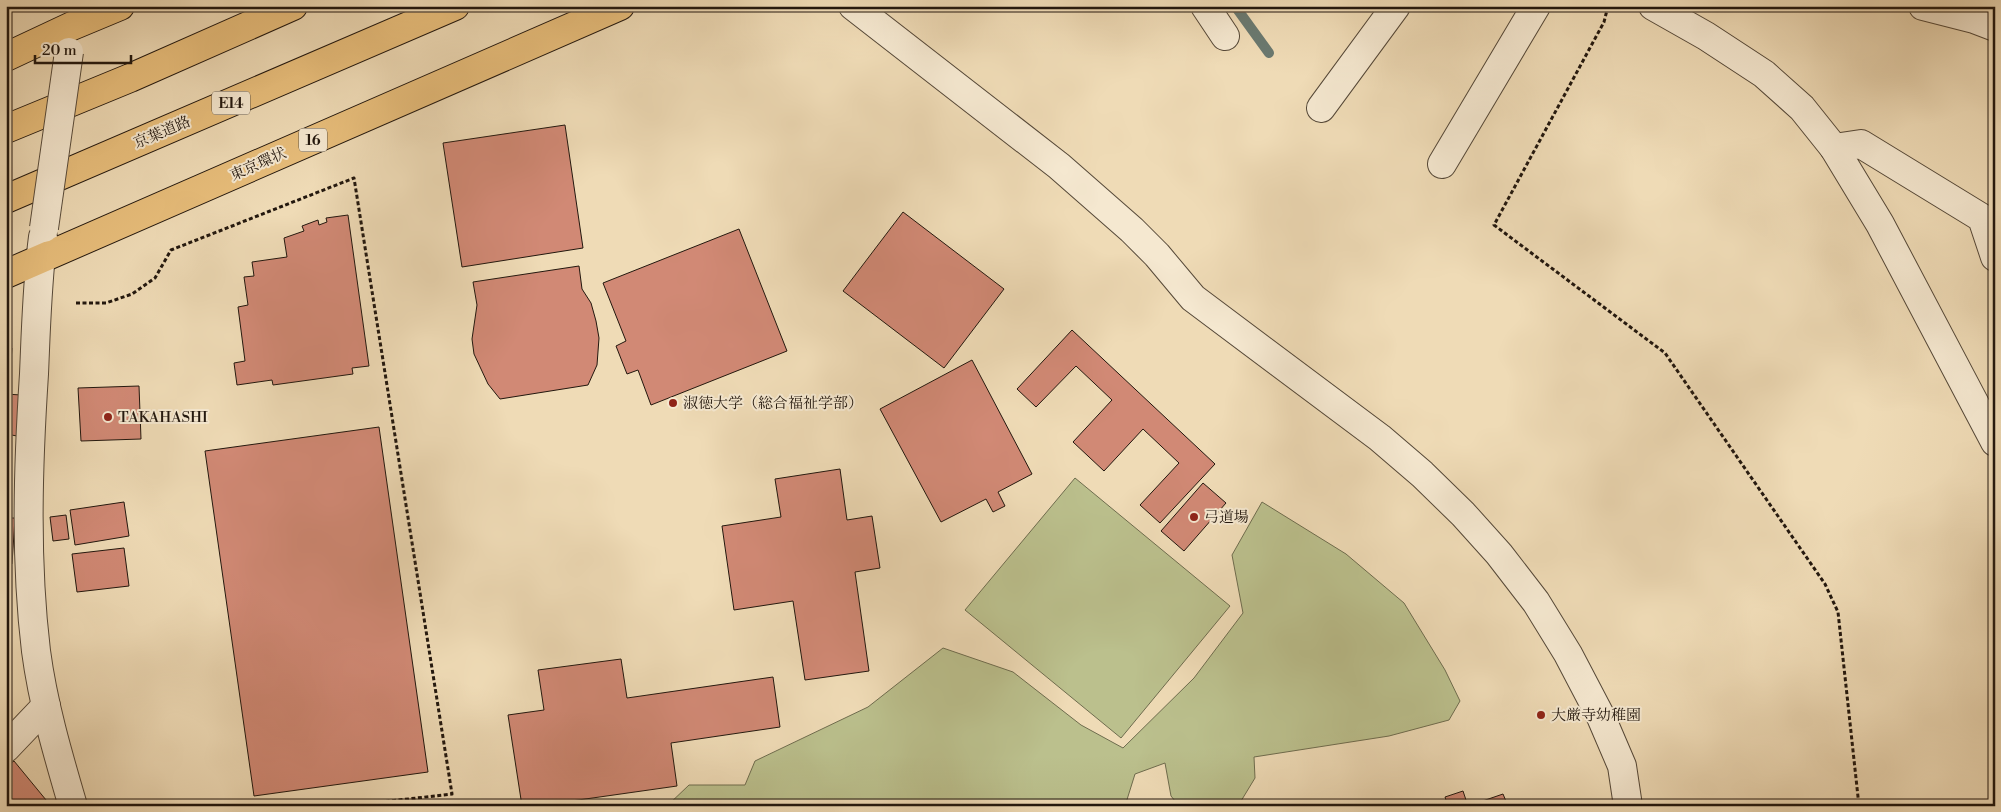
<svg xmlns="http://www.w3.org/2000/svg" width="2001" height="812" font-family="'Libre Bodoni','Noto Serif JP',serif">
<rect width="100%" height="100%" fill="#efdbb6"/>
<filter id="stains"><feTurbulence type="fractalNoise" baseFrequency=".004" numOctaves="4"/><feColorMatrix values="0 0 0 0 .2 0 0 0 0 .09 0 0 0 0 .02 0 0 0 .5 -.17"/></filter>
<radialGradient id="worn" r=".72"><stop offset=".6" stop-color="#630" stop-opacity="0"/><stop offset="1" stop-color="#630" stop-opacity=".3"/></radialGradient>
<g fill="#bbc08d" stroke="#6e6c4e">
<path d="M1075,478L1230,606L1121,738L965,610Z"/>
<path d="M1262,502L1346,554L1404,603L1445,670L1460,701L1449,720L1389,736L1254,757L1255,778L1238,806H1179L1171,796L1165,763L1135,774L1125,806H667L689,785H745L755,761L868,707L943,648L1013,672L1081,725L1123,748L1194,678L1243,613L1232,555Z"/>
</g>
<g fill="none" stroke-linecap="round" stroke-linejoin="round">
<path stroke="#6a7970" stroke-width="10" d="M1235,6L1269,53"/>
</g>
<g fill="#d18975" stroke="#22170e">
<path d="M565,125L583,248L462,267L443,143Z"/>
<path d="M903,212L1004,289L944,368L843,291Z"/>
<path d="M348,215L369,366L352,368L353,374L273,385L272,380L237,385L234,363L245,361L238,307L248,305L244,277L254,276L252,262L287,257L284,238L304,231L302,226L318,220L319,225L327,222L326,218Z"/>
<path d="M739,229L787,351L651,405L638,370L627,374L616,346L626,341L603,283Z"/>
<path d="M579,266L582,289L591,303L596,321L599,338L597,365L588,385L500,399L488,384L474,354L472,339L477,305L473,282Z"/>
<path d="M1072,330L1215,464L1160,523L1140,505L1179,463L1143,429L1104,471L1073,442L1112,400L1076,366L1036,407L1017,389Z"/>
<path d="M6,348H12L9,387H6Z"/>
<path d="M972,360L1032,474L998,492L1005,506L993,512L986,499L941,522L880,409Z"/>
<path d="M139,386L141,439L81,441L78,388Z"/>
<path d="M6,394L21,395L17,436L6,434Z"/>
<path d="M379,427L428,772L254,796L205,451Z"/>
<path d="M840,469L847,520L872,516L880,568L855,572L869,671L805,680L793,601L734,610L722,526L781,517L775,479Z"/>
<path d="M1203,483L1226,503L1184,551L1161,531Z"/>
<path d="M124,502L129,536L75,545L70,510Z"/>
<path d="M66,515L69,539L53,541L50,517Z"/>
<path d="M6,518H15L12,564L6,563Z"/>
<path d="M124,548L129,586L77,592L72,554Z"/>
<path d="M621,659L627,698L773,677L780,727L671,743L677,786L536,806H522L508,715L544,710L538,670Z"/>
<path d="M14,761L51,806H6V767Z"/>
<path d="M1463,791L1468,806L1503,794L1508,806H1448L1445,797Z"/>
</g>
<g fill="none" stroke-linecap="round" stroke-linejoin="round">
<defs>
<g id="minor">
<path d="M853,6L1059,166L1132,230L1157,255L1193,298L1380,438L1422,474L1463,514L1499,554L1536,602L1568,654L1601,717L1622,766L1628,806"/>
<path d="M1205,6L1225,36"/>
<path d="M1653,6L1706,36L1764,74L1802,108L1834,148L1880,224L1995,442"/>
<path d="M1923,6L1974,19L1995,27"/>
<path d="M1321,108L1396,6"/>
<path d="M1834,148L1861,144L1982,218L1995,257"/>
<path d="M1442,164L1536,6"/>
<path d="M43,237C37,283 36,328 34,374C28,466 25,559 36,651C43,704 58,755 73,806"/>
<path d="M6,748L46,706"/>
</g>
<g id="highway">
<path d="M6,57L72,26L120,6"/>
<path d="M6,129L130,78L293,6"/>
<path d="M6,199L455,6"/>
<path d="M6,274L620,6"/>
</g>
</defs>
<use href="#minor" stroke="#554838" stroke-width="30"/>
<use href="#highway" stroke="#22170e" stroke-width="30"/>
<g stroke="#22170e" stroke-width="3" stroke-dasharray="4 2.5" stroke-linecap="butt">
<path d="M1608,6L1604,22L1494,225L1665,353L1825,584L1838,612L1859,806"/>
<path d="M76,303H106L132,294L155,278L171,250L354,178L452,794L346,806"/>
</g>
<use href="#minor" stroke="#f5e8d0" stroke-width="28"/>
<use href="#highway" stroke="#e8be7b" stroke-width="28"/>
<defs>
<path id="minor-bridge" d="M44,228L69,52"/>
</defs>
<use href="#minor-bridge" stroke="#554838" stroke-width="30" stroke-linecap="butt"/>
<use href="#minor-bridge" stroke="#f5e8d0" stroke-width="28"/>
</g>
<g fill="#8f2418" stroke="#f5e8d0" stroke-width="2">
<circle cx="673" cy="403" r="5"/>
<circle cx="108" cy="417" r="5"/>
<circle cx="1194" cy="517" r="5"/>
<circle cx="1541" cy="715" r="5"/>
</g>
<g text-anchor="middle" stroke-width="4" stroke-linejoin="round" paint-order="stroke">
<g fill="#f5e8d0" stroke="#615648" stroke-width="1">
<rect x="212" y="91.5" width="38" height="23" rx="4"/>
<rect x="299" y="128.5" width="28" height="23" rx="4"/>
</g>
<g font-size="14" font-weight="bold" fill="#22170e">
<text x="231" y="108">E14</text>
<text x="313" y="145">16</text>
</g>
<g font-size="15" fill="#22170e" stroke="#f5e8d0">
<text transform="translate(162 132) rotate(-23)" y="5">京葉道路</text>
<text transform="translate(258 164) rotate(-24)" y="5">東京環状</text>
</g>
<g font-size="15" fill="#22170e" stroke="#f5e8d0" text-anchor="start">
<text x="683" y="408">淑徳大学（総合福祉学部）</text>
<text x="118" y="422">TAKAHASHI</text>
<text x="1204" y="522">弓道場</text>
<text x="1551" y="720">大厳寺幼稚園</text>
</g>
</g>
<rect width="2001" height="812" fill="none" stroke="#efdbb6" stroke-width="25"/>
<rect x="8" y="8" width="1986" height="797" fill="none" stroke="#22170e" stroke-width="2.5"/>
<rect x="12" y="12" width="1976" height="787" fill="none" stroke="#22170e"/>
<path d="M35 55v8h96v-8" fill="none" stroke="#22170e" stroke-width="2.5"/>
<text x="42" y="55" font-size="15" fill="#22170e" stroke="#f5e8d0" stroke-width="4" paint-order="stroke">20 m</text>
<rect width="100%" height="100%" filter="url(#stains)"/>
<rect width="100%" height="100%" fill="url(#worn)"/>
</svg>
